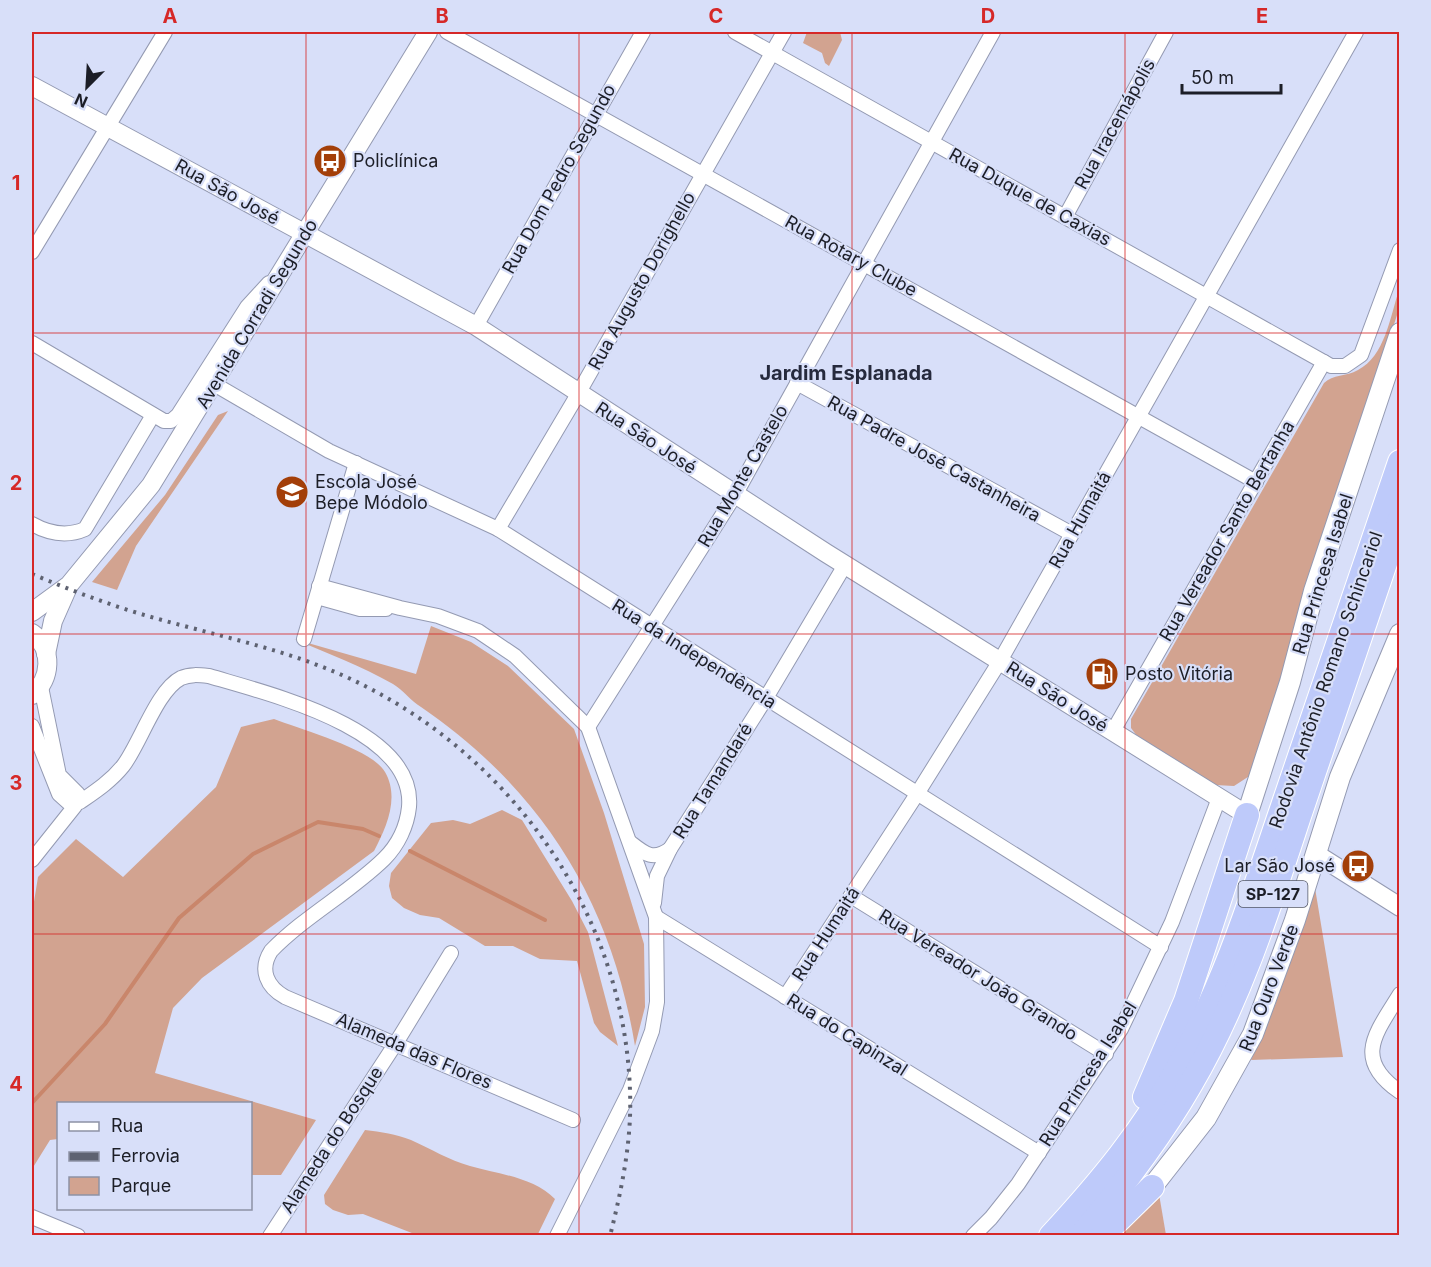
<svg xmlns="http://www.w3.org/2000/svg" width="1431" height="1267" font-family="Inter,sans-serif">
<rect width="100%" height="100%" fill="#d8dff9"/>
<g fill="#d2a390">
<path d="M807,32H840L842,40L829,66L825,63L822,53L803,43Z"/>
<path d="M1399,290V309L1307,589L1289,661L1251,775L1234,786L1215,785L1137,736L1131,728V719L1324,383C1333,374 1346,377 1358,370C1385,356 1390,317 1399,290Z"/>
<path d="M228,411L136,546L117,590L92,582L165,495L218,415Z"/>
<path d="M431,626L471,642L508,666L574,729L604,813L644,944L645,1007L635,1046C611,901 542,790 421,707C411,701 403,690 393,684C361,666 327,653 294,639L416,674Z"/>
<path d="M274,719C300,729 372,749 385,772C400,798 386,828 374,851L202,978L173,1008L155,1073L316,1120L281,1175H251L250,1104H58V1139L50,1140L32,1169V914L38,877L76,839L123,877L216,787L241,727Z"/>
<path d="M502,810L522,820L572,901L588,932L618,1046L600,1032L594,1023L577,961L540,959L513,946H485L439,918L420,915L404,908L392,898L389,886L391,873L431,823L453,820L470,824Z"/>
<path d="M1315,888L1343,1057L1251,1060L1275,1005Z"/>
<path d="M365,1130C381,1132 396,1134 411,1140C431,1149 449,1160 470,1166C498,1174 533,1177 555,1199L537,1236L417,1235L363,1214L348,1215L333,1210L325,1204L324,1195Z"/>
<path d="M1159,1194L1166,1235H1111Z"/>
</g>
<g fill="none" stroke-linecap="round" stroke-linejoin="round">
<g stroke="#c9866b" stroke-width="4">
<path d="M410,851L545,920"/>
<path d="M32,1103L105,1024L179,918L253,854L318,822L363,829L379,836"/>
</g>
<defs>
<g id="minor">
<path d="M447,32L1256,482"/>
<path d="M735,32L1331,366H1345L1361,355L1400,250"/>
<path d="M1065,217L1166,32"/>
<path d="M32,252L165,32"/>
<path d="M476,326L643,32"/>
<path d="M32,343L164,421H171L178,415L247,307L269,283"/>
<path d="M797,383L1072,534"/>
<path d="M214,384L329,451L498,529L1161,947"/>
<path d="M32,524C48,533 67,537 85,529L153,415"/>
<path d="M498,529L578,394L784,32"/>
<path d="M319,586L400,608L438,616L478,631L515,656L588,727L656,917L657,1002L652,1031L630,1090L557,1236"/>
<path d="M317,597L360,609H386"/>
<path d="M304,639L356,463"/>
<path d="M41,687L59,775L78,794"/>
<path d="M32,726L59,794L69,803"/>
<path d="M588,727L735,495L993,32"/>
<path d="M1113,731L1324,362"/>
<path d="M80,802C96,791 111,781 123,766C140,744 157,690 181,678C190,674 199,675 209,676C265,693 416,728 409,807C407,826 398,845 384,859C349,893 305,916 271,951C259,970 267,987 285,997L573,1120"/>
<path d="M631,843C645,854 653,861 670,849"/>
<path d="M32,860L75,806"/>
<path d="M851,896L1106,1054"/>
<path d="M654,903L657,876L670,849L766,698L845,565"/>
<path d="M656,917L1039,1153"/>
<path d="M1400,994C1376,1033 1352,1059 1400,1092"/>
<path d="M785,997L917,794L1000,661L1356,32"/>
<path d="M32,1217L78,1236"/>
<path d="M270,1236L396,1043L451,953"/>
<path d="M973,1236L991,1218L1018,1184L1121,1029L1172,922L1219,798"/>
</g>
<g id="tertiary">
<path d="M32,86L476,326L826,553L1247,815"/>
<path d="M32,612L69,585L151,485L428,32"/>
<path d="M32,633C54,649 51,679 32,695"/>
<path d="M46,654L53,621L68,587"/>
<path d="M1316,854L1400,907"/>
</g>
<g id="secondary">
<path d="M1247,815L1290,682L1314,591L1400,333"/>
<path d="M1152,1187L1206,1118L1253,1034L1295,920L1340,777L1400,634"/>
</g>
<g id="trunk">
<path d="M1145,1097L1186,1001L1247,815"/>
<path d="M1051,1236C1099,1184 1145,1129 1179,1066C1225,984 1253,894 1283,806C1323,691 1361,576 1400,462"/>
<path d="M1081,1236C1121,1188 1159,1139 1190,1085C1239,1002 1269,907 1299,816C1332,717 1366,618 1400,519"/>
<path d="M1102,1236L1152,1187"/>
</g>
</defs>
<use href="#minor" stroke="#949ab2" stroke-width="16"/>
<use href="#tertiary" stroke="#949ab2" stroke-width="20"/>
<use href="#secondary" stroke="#949ab2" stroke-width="22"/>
<use href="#trunk" stroke="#fff" stroke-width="26"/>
<use href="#minor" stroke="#fff" stroke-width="14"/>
<use href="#tertiary" stroke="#fff" stroke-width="18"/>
<use href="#secondary" stroke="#fff" stroke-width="20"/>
<use href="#trunk" stroke="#becafa" stroke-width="24"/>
<path stroke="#5e6271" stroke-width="4" stroke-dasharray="3 6" stroke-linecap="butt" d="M32,574C68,589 104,603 141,614C205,633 273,646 335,672C502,743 624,906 630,1091C632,1140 622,1188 610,1236"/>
</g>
<path fill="none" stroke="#d62828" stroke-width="1.5" stroke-opacity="0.55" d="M306,32V1236M579,32V1236M852,32V1236M1125,32V1236M32,333H1400M32,634H1400M32,934H1400"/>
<defs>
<symbol id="bus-disc" viewBox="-11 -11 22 22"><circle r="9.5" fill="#a33f09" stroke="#d8dff9"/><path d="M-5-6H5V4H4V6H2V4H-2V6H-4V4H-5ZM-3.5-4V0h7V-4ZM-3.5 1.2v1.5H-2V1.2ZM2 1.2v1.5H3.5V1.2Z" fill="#fff"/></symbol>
<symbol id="school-disc" viewBox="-11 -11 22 22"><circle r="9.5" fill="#a33f09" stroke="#d8dff9"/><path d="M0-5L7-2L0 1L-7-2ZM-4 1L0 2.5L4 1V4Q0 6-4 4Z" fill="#fff"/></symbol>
<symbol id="fuel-disc" viewBox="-11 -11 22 22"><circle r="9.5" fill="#a33f09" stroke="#d8dff9"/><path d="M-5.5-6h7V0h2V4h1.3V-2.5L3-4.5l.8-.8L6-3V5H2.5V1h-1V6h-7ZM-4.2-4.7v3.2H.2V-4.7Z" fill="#fff"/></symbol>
</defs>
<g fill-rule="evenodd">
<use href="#bus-disc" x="311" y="142" width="38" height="38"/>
<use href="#school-disc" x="273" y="473" width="38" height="38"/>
<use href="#fuel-disc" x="1083" y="655" width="38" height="38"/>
<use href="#bus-disc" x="1339" y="847" width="38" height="38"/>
</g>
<g text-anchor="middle" stroke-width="4.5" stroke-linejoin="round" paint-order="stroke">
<rect fill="#d8dff9" stroke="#545866" stroke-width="1.5" x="1238.5" y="881" width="69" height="26" rx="4.5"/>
<g font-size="16" font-weight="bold" fill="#1c1e27">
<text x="1273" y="900">SP-127</text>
</g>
<g font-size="18" fill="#1c1e27" stroke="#d8dff9">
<text transform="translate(1115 124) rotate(-61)" y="6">Rua Iracemápolis</text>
<text transform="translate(559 179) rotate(-61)" y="6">Rua Dom Pedro Segundo</text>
<text transform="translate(227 192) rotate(29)" y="6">Rua São José</text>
<text transform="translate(1030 197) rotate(29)" y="6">Rua Duque de Caxias</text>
<text transform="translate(851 256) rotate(29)" y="6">Rua Rotary Clube</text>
<text transform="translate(642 281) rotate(-61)" y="6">Rua Augusto Dorighello</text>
<text transform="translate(257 314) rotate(-59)" y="6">Avenida Corradi Segundo</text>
<text transform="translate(646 438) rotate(33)" y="6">Rua São José</text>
<text transform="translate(934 459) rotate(29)" y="6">Rua Padre José Castanheira</text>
<text transform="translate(743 476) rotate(-60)" y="6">Rua Monte Castelo</text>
<text transform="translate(1080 520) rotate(-61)" y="6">Rua Humaitá</text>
<text transform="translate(1227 531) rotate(-60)" y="6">Rua Vereador Santo Bertanha</text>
<text transform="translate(1323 574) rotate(-73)" y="6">Rua Princesa Isabel</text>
<text transform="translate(694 654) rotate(32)" y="6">Rua da Independência</text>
<text transform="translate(1326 680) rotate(-71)" y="6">Rodovia Antônio Romano Schincariol</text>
<text transform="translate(1057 697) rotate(32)" y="6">Rua São José</text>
<text transform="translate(713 781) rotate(-58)" y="6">Rua Tamandaré</text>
<text transform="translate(826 934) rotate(-57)" y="6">Rua Humaitá</text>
<text transform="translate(978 975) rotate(32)" y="6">Rua Vereador João Grando</text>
<text transform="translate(1269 988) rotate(-69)" y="6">Rua Ouro Verde</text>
<text transform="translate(847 1035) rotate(32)" y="6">Rua do Capinzal</text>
<text transform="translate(414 1051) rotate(23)" y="6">Alameda das Flores</text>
<text transform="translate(1088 1074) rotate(-58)" y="6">Rua Princesa Isabel</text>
<text transform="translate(332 1140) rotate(-57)" y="6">Alameda do Bosque</text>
</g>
<g font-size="18" fill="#1c1e27" stroke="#d8dff9" text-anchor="start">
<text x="353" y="167">Policlínica</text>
<text x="315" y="488">Escola José<tspan x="315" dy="21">Bepe Módolo</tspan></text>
<text x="1125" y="680">Posto Vitória</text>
<text x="1335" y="872" text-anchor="end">Lar São José</text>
</g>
<g font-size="20" font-weight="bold" fill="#262a3d" stroke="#d8dff9">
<text x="846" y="380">Jardim Esplanada</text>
</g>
</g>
<rect width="1431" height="1267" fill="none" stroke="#d8dff9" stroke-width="66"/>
<rect x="57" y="1102" width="195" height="108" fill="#d8dff9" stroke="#8d92a5" stroke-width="1.5"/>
<rect x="69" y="1122" width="30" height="9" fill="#ffffff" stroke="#8d92a5" stroke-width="1.5"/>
<text x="111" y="1132" font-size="18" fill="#1c1e27">Rua</text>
<rect x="69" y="1152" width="30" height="9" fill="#5e6271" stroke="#8d92a5" stroke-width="1.5"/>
<text x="111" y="1162" font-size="18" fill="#1c1e27">Ferrovia</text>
<rect x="69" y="1177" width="30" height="18" fill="#d2a390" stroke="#8d92a5" stroke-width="1.5"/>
<text x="111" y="1192" font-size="18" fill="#1c1e27">Parque</text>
<g transform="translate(87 87) rotate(204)" stroke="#d8dff9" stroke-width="4.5" paint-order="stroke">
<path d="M0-4.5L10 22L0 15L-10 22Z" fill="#1c1e27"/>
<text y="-9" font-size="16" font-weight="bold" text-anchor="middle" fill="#1c1e27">N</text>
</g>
<path d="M1182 84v9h99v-9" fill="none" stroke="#1c1e27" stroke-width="3"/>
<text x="1191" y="84" font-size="18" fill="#1c1e27" stroke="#d8dff9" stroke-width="4.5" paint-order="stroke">50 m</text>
<rect x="33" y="33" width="1365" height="1201" fill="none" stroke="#d62828" stroke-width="2"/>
<g font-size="20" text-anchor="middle" font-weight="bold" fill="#d62828">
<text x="170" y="23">A</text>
<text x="442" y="23">B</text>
<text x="716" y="23">C</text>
<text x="988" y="23">D</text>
<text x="1262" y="23">E</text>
<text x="16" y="190">1</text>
<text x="16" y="490">2</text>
<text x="16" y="790">3</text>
<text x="16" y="1091">4</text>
</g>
</svg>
